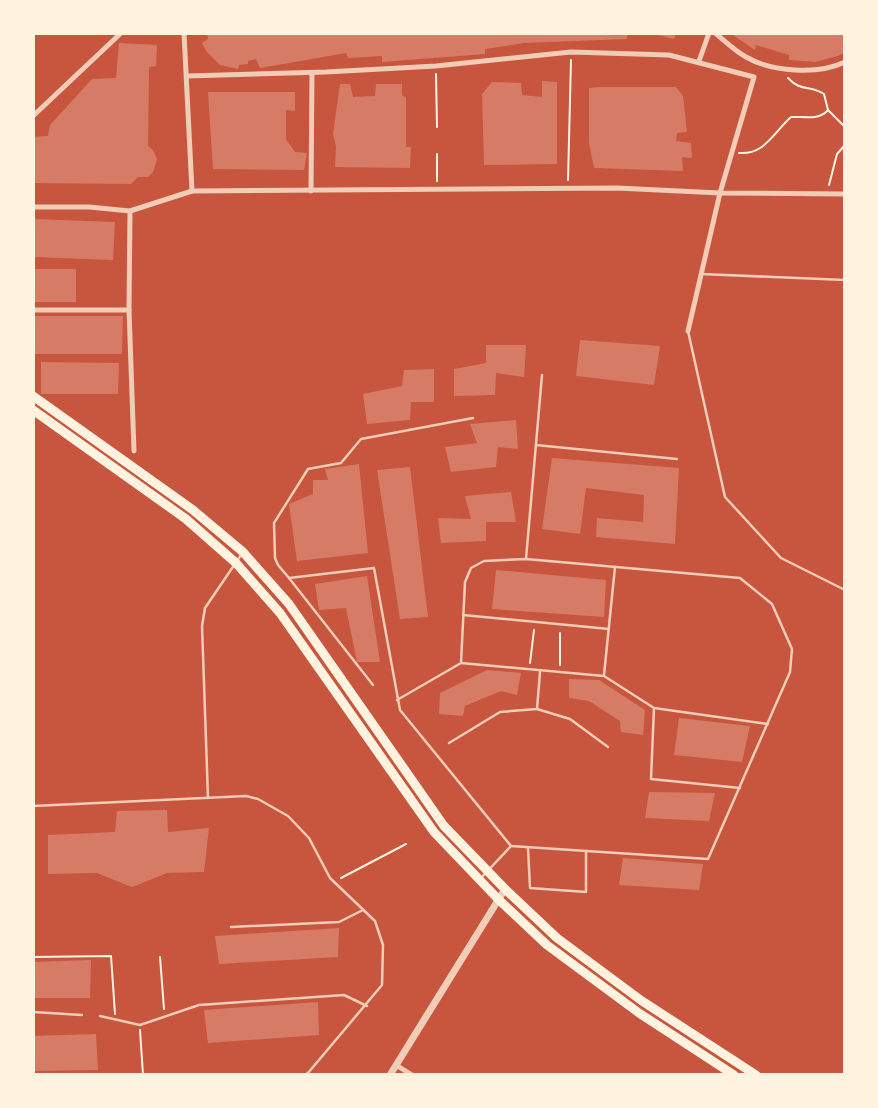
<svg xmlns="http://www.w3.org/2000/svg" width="878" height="1108" font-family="'DejaVu Sans',sans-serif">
<rect width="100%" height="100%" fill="#c8553d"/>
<g fill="#d67c66">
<path d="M207,33H627V39L524,43L485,49V54L382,62V56L348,58L346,53L260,68L256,59L248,61V64L239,65L238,69L220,65L207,52L202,43L208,39Z"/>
<path d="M649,33H676L674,39Z"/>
<path d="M730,33H845V52L838,56L815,62L789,60V55L756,45L755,50Z"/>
<path d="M119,43L157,45L156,66L149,67L148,146L153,150L157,159L153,172L148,177H138L131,184L33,183V137L48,136L50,125L92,79L116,78Z"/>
<path d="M542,81L557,82V164L484,165L482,94L492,82L521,83L522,95L542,97Z"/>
<path d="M340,84H350L353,97L375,96L376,84H402V95L406,98V147H411L410,168L335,167L336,146L333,134Z"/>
<path d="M600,87H676L683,96L687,132L677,133L676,141L691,143L692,158L682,157L683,171L594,168L589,143V88Z"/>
<path d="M208,92H295V111L286,110V139L295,152L307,153L304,170L213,169Z"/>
<path d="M33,219L115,222L113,260L33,257Z"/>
<rect x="33" y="269" width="43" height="33"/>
<path d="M33,316H123L122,354H33Z"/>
<path d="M580,340L660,346L654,385L576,376Z"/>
<path d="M486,345H526L524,377L496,373L495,395L454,396V369L486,363Z"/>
<path d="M41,362L119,363L118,394H41Z"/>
<path d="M434,369V402H411L410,420L367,424L363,394L402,386L404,370Z"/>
<path d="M516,420L518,449L498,447L496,467L451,472L445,447L477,443L470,424Z"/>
<path d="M552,458L679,468L675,544L596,537L597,518L643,522L644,495L586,488L580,534L542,529Z"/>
<path d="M359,464L368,553L297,561L289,504L313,494V480H328L325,469Z"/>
<path d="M410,467L428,617L400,619L377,470Z"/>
<path d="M511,492L516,522H486V541L441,543L438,518L471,519L465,496Z"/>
<path d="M496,570L606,580L604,617L492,609Z"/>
<path d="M367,576L380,662H357L346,608L319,610L315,584Z"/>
<path d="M487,670L521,673L517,695L501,691L465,706L463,716L439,714L440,693Z"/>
<path d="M569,679L599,680L645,710L643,735L621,732L620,721L589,701L569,698Z"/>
<path d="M679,718L750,726L742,762L674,755Z"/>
<path d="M649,792L715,793L709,821L645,818Z"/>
<path d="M167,810L168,832L209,828L204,872L167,873L132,887L97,873L48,874V835L115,832L117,811Z"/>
<path d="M623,858L703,864L699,890L619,885Z"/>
<path d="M339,928L338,957L219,964L215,936Z"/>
<path d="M91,960L90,998H33V962Z"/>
<path d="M318,1002L319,1035L208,1043L204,1010Z"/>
<path d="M96,1034L98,1070L33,1071V1036Z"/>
</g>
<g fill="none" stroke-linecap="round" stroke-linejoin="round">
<g stroke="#fff3e0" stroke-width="2">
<path d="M436,74L437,127"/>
<path d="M788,78C801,92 810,85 824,94L828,110L845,127"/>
<path d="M739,153C765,155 774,132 791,117C804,116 819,121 828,110"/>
<path d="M437,154V181"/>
<path d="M568,180L571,60"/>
<path d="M829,185L837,154L845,145"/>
<path d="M530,663L534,630"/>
<path d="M560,665V633"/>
<path d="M341,878L406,844"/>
<path d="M33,957L111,956L115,1014"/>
<path d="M160,957L164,1009"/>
<path d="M140,1030L143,1075"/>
</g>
<g stroke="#f1ccb7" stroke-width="2.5">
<path d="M701,274L845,280"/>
<path d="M688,331L725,497L781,558L845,590"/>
<path d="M536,445L677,459"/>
<path d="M526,559L542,375"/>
<path d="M289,578L278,565L275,558L274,523L308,469L341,463L361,439L473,418"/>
<path d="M463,615L609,629"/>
<path d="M461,663L604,676L654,708L768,724"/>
<path d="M604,675L615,567"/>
<path d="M373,685L289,578L374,568L400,710L511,846L481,878"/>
<path d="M397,700L461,663L465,582L471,568L484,561L526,559L740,578L772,604L792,649L790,672L708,859L511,846"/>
<path d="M654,708L651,779L740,788"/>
<path d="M537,709L570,719L608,747"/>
<path d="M449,743L500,712L537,709L540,672"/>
<path d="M208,798L202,626L205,608L241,555"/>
<path d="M33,806L246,796L258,799L288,816L309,838L330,878L375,921L383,945L382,985L308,1073L304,1075"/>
<path d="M528,848L530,888L586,892V851"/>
<path d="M231,927L339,922L363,910"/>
<path d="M33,1012L82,1015"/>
<path d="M100,1016L140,1025L199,1005L344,995L367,1006"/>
</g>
<g stroke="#f1ccb7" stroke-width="5">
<path d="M184,33L192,191"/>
<path d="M715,33C725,41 735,51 746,57C772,72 818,75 845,62"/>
<path d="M699,61L709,33"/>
<path d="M187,76L326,72L436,66L571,52L669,55L754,77L720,193L688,331"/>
<path d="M33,116L121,33"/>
<path d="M311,191L312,73"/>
<path d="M33,207H89L130,211L192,191L617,188L720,193L845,194"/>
<path d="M130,211L129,310L134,451"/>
<path d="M33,310H129"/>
<path d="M396,1065L412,1075"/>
</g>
<path stroke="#f1ccb7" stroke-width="7" d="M390,1075L505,889"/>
<g stroke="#fff3e0" stroke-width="9">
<path d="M33,396L193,510L243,552L289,604L444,826L505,889L557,938L642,1001L756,1075"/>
<path d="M33,410L186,519L236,563L280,613L434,832L498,899L547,945L639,1013L734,1075"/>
</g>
</g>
<rect width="878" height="1108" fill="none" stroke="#fff3e0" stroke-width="70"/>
</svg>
